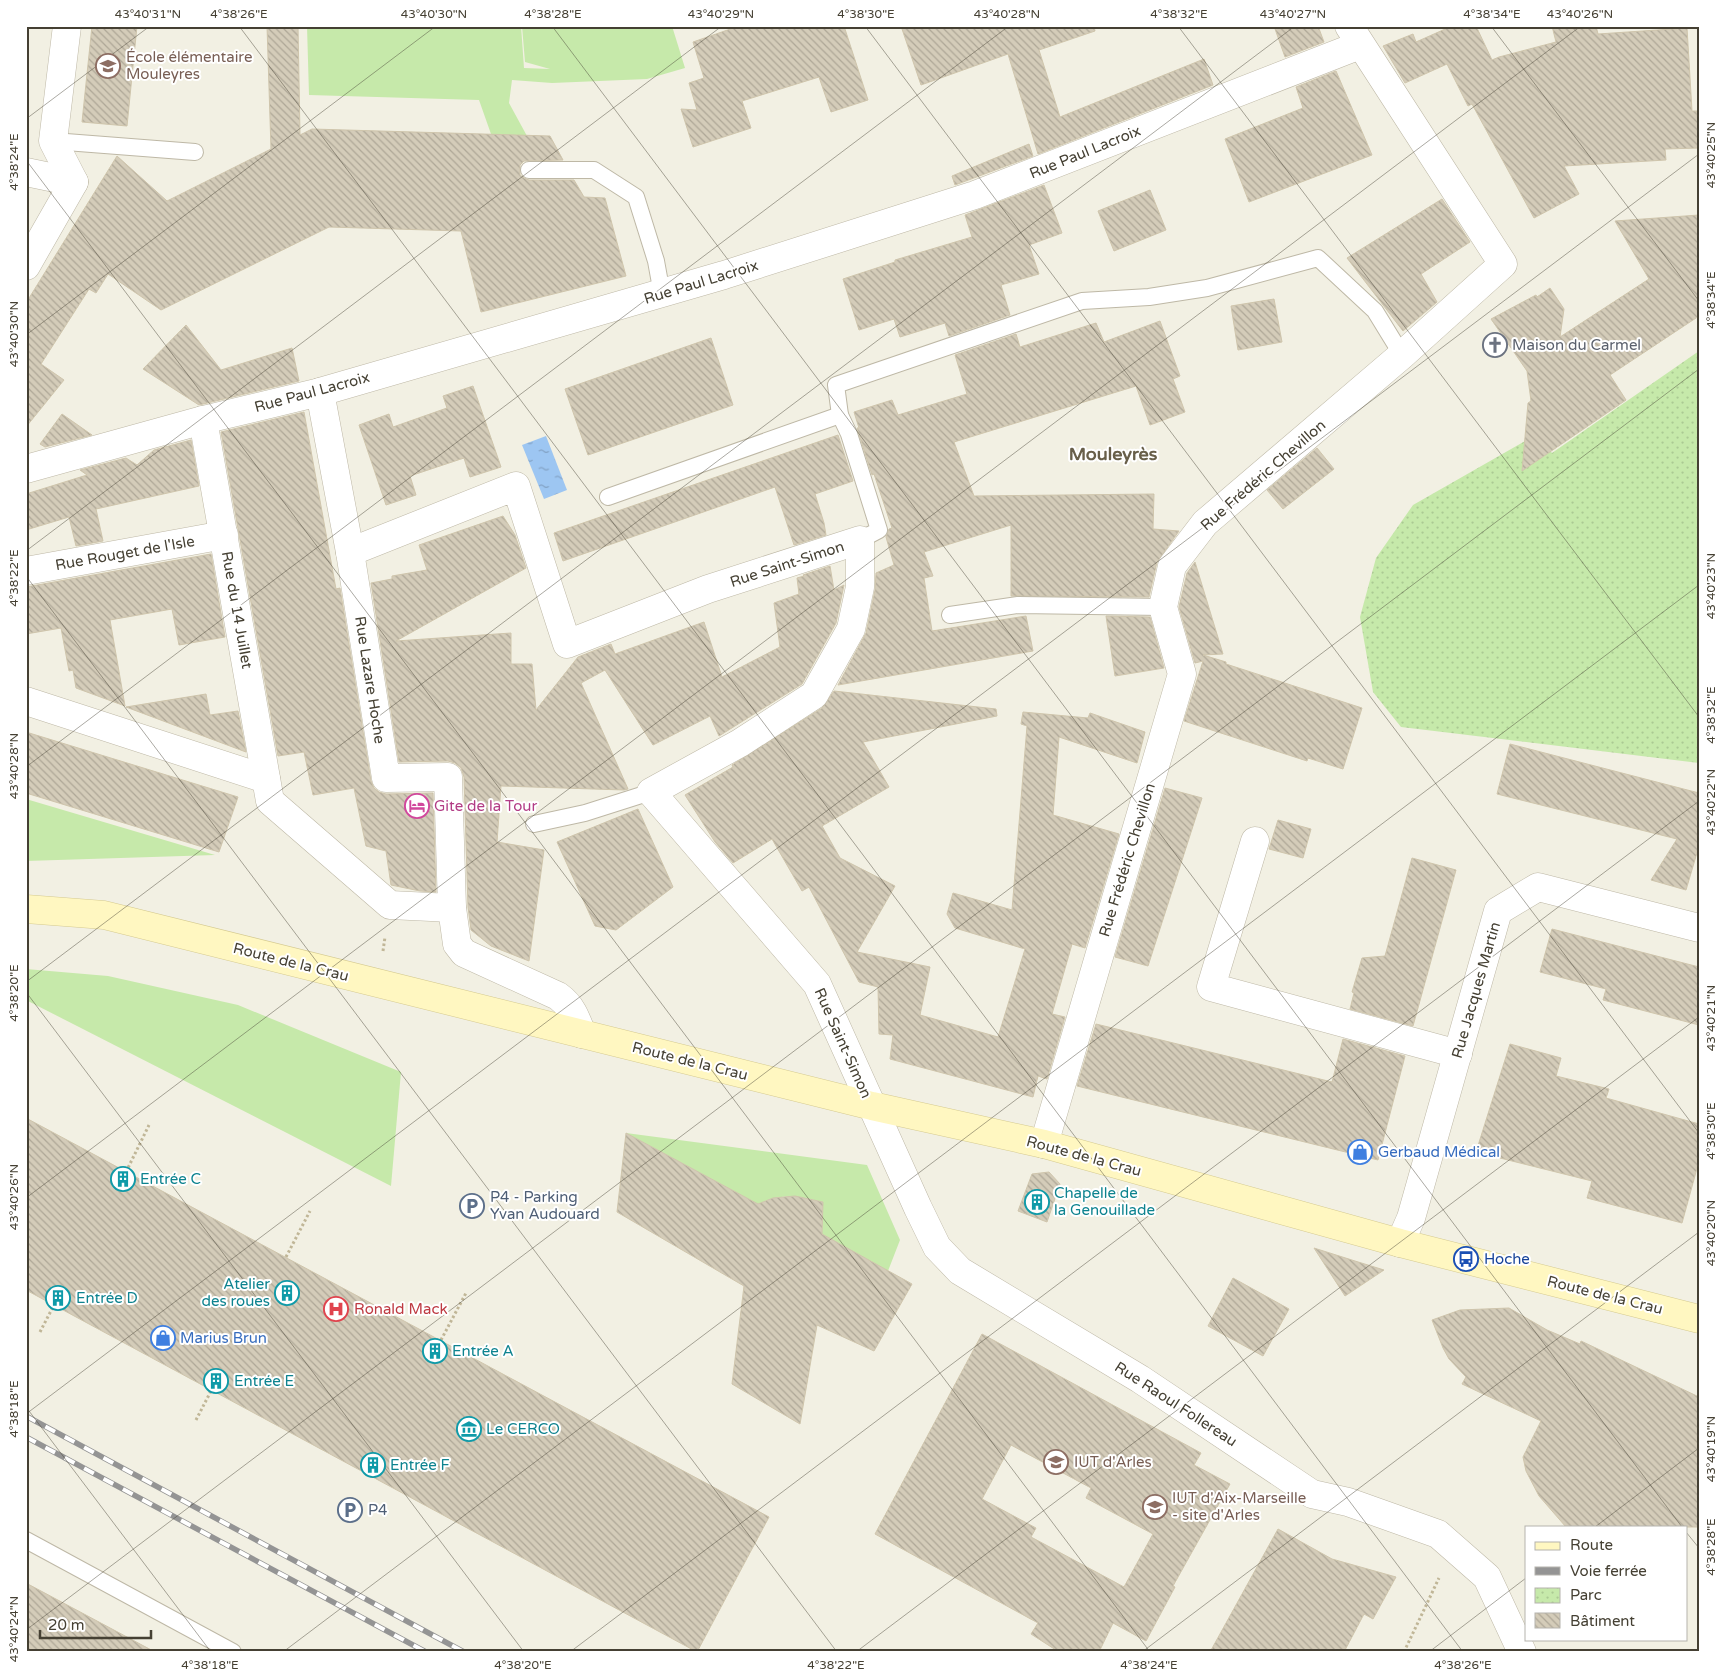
<svg xmlns="http://www.w3.org/2000/svg" width="1725" height="1678" font-family="'Varela Round',sans-serif">
<defs>
<pattern id="park-dots" width="8" height="8" patternUnits="userSpaceOnUse" patternTransform="scale(1.25)"><rect width="8" height="8" fill="#c6e9aa"/><path d="M2 2h.1M6 6h.1" fill="none" stroke="#abc993" stroke-width="1.8" stroke-linecap="round"/></pattern>
<pattern id="water-ripples" width="26" height="14" patternUnits="userSpaceOnUse" patternTransform="scale(1.25)"><rect width="26" height="14" fill="#9dc6f2"/><path d="M2 4q2-2 4 0t4 0M15 11q2-2 4 0t4 0" fill="none" stroke="#82a2c5"/></pattern>
<pattern id="building-back-hatch" width="6" height="6" patternUnits="userSpaceOnUse" patternTransform="scale(1.25)"><rect width="6" height="6" fill="#d4ccb9"/><path d="M-1 5l2 2M0 0l6 6M5-1l2 2" fill="none" stroke="#aea797"/></pattern>
</defs>
<rect width="100%" height="100%" fill="#f2f0e3"/>
<g fill="#c6e9aa">
<path d="M307,26H521L524,68L550,69L525,62L522,26H672L685,68L647,79L552,83L512,80L509,103L539,158L491,134L479,100L309,95Z"/>
<path d="M26,799L215,855L26,861Z"/>
<path d="M26,969L108,976L238,1005L401,1072L391,1186L26,1000Z"/>
<path d="M626,1133L867,1165L900,1240L888,1271L822,1234L823,1202C796,1196 784,1193 758,1204Z"/>
</g>
<path fill="url(#park-dots)" d="M1699,351V763L1401,727L1373,692L1360,617L1376,558L1413,505L1532,437L1552,453Z"/>
<path fill="url(#water-ripples)" d="M546,436L567,490L544,499L522,445Z"/>
<g fill="url(#building-back-hatch)" stroke="#cfc5ac" fill-rule="evenodd">
<path d="M92,26H137L127,126L82,122Z"/>
<path d="M267,26H298L300,135L312,129L550,136L563,160L524,161L520,165V175L524,178L529,180H574L584,197L605,198L626,276L481,312L461,231L329,227L161,310L108,274L96,293L89,289L41,364L64,380L26,427V303L117,156L167,201L271,149Z"/>
<path d="M739,26H844L868,100L831,112L819,77L742,101L751,128L693,147L681,109L697,110L689,83L704,78L693,42Z"/>
<path d="M901,26H1094L1095,31L1039,50L1060,117L1204,59L1213,85L1038,154L1008,54L921,85Z"/>
<path d="M1274,26H1318L1324,42L1285,57Z"/>
<path d="M1452,26H1476L1492,60L1499,57L1556,42L1552,26H1596L1598,34L1687,28L1692,111H1697L1699,148L1665,149L1666,160L1564,166L1579,194L1534,218L1472,104L1468,106L1447,64L1405,83L1383,46L1413,34L1416,42Z"/>
<path d="M1336,71L1372,155L1249,202L1225,139L1303,108L1296,87Z"/>
<path d="M1029,144L1033,156L955,185L952,176Z"/>
<path d="M1044,185L1062,233L1029,245L1039,274L1001,285L1010,315L949,336L945,323L900,337L894,319L859,330L843,279L895,262V260L972,237L965,215Z"/>
<path d="M1150,190L1166,230L1114,251L1098,211Z"/>
<path d="M1442,199L1470,242L1421,274L1437,302L1403,331L1347,258Z"/>
<path d="M1699,215V316L1610,375L1626,400L1522,471L1528,403L1531,401L1527,371L1491,319L1536,295L1537,297L1550,288L1564,309L1560,337L1649,279L1615,221Z"/>
<path d="M1274,299L1282,342L1238,350L1231,306Z"/>
<path d="M1160,321L1180,376L1173,379L1185,412L1150,425L1136,386L954,442L974,496L1154,494L1153,529L1179,531L1157,562L1149,597L1011,596V525L924,552L933,576L924,578L932,631L1026,616L1033,651L838,685L866,633L875,590L876,573L894,565L886,537L889,529L892,528L874,474L872,475L857,428H859L854,412L892,400L898,415L967,394L955,355L1016,334L1020,347L1096,323L1104,342Z"/>
<path d="M186,325L221,370L292,348L299,381L199,405L143,369Z"/>
<path d="M711,338L733,405L588,455L565,389Z"/>
<path d="M473,386L501,467L470,477L464,458L410,476L416,495L386,505L359,425L389,414L393,427L447,408L443,396Z"/>
<path d="M304,412L336,589L340,588L371,781L374,788L379,792L386,794L433,793L436,892L420,891L391,885L386,851L366,846L354,788L313,795L304,752L278,756L221,432Z"/>
<path d="M62,414L92,435L45,447L40,444Z"/>
<path d="M838,435L853,481L815,494L824,523L826,535L794,545L775,487L563,561L554,533Z"/>
<path d="M191,440L199,486L96,509L103,541L76,546L69,517L26,530V494L87,475L80,470L126,458L137,465L154,450Z"/>
<path d="M1317,448L1334,469L1283,509L1267,490Z"/>
<path d="M503,516L515,535L526,568L396,641L511,633V664H532L536,710L578,657L611,644L615,654L704,622L722,677L780,647L774,603L799,594L797,578L804,576L803,575L830,566L834,590L844,585L836,623L802,684L719,736L710,716L653,745L605,670L581,683L628,789L624,790L501,786L497,842L544,850L529,961L491,946L471,930L468,907L464,777L461,768L455,763L448,761L399,762L371,583L392,579V576L427,570L419,545Z"/>
<path d="M211,554L225,637L179,645L172,609L110,620L125,706L76,688L73,670L69,671L61,628L26,634V587Z"/>
<path d="M1195,562L1223,654L1203,655L1226,662V664L1362,708L1343,769L1308,758L1307,761L1184,721L1203,661L1195,663L1179,607L1187,573Z"/>
<path d="M1106,616L1150,617L1164,668L1115,676Z"/>
<path d="M834,691L996,709L997,716L863,742L889,787L822,826L840,858L895,886L857,952L930,967L920,1015L998,1037L1025,949L955,928L947,914L953,893L1012,910L1027,726L1021,724L1023,712L1088,718L1090,713L1145,732L1137,763L1059,737L1053,815L1119,834L1085,948L1072,944L1052,1014L1065,1017L1047,1079L1038,1076L1033,1097L890,1059L893,1035L879,1034L878,987L859,982L809,887L802,891L772,839L733,863L715,842L685,795L733,767L732,765L822,708Z"/>
<path d="M206,694L210,715L238,711L246,752L126,707Z"/>
<path d="M26,732L238,797L219,852L26,793Z"/>
<path d="M1510,744L1699,793V846L1686,890L1651,880L1677,839L1497,794Z"/>
<path d="M1165,788L1202,798L1148,966L1115,957Z"/>
<path d="M638,809L673,887L616,930L595,926L557,842Z"/>
<path d="M1278,820L1311,829L1303,858L1269,849Z"/>
<path d="M1412,858L1456,870L1413,1026L1350,1009L1354,993L1352,992L1362,958L1385,956Z"/>
<path d="M1552,929L1699,967V1025L1603,1000L1606,989L1540,972Z"/>
<path d="M1096,1024L1332,1082L1343,1039L1405,1056L1378,1160L1077,1086Z"/>
<path d="M1510,1044L1561,1058L1556,1076L1609,1089L1606,1098L1699,1124V1161L1682,1223L1587,1198L1592,1181L1476,1152Z"/>
<path d="M26,1118L769,1517L697,1652L26,1290Z"/>
<path d="M626,1133L758,1204L773,1198L795,1196L823,1202L822,1234L912,1284L874,1351L817,1325L800,1424L732,1384L744,1286L617,1212Z"/>
<path d="M1049,1172L1060,1184L1047,1222L1018,1211L1032,1174Z"/>
<path d="M1314,1248L1355,1261L1384,1270L1345,1296Z"/>
<path d="M1233,1278L1289,1309L1263,1356L1208,1326Z"/>
<path d="M1509,1308L1547,1330L1580,1344L1581,1341L1699,1397V1527H1566L1539,1496L1526,1471L1523,1457L1541,1421L1462,1384L1466,1377L1449,1359L1443,1348L1432,1320L1460,1310Z"/>
<path d="M982,1334L1201,1453L1194,1465L1230,1484L1173,1586L1175,1587L1146,1641L1113,1623L1099,1652H1059L1031,1634L1038,1623L875,1534ZM1011,1445L1091,1488L1086,1498L1153,1534L1124,1587L1031,1537L1036,1528L982,1499Z"/>
<path d="M1278,1529L1332,1559L1396,1577L1373,1619L1364,1614L1344,1652H1210Z"/>
<path d="M26,1583L155,1652H26Z"/>
</g>
<g fill="none" stroke-linecap="round" stroke-linejoin="round">
<defs>
<g id="service">
<path d="M53,141L195,152"/>
<path d="M529,170H594L636,197L656,261L662,294"/>
<path d="M608,497L840,415"/>
<path d="M860,540L879,530L849,434L840,415L836,385L1082,301L1149,297L1207,288L1318,258L1375,311L1402,355"/>
<path d="M950,615L1018,605L1163,607"/>
<path d="M534,824L585,813L651,792"/>
<path d="M26,1540L233,1652"/>
</g>
<g id="minor">
<path d="M26,172L74,182"/>
<path d="M26,266L74,182L53,141L67,26"/>
<path d="M320,392L350,552L386,778L448,777L452,908L457,944L464,953L558,996C572,1006 576,1018 582,1034"/>
<path d="M203,420L270,801L390,905L452,908"/>
<path d="M26,469L203,420L320,392L724,275L975,195L1360,45"/>
<path d="M350,552L516,486L567,644L708,589L860,540V587L851,629L814,695L740,743L651,792L817,984L918,1208L937,1247L960,1271L1140,1379L1312,1494L1348,1502L1438,1534L1487,1577L1522,1652"/>
<path d="M26,571L224,535"/>
<path d="M26,701L266,779"/>
<path d="M1255,841L1211,987L1458,1054"/>
<path d="M1044,1144L1182,674L1163,607L1172,566L1205,523L1402,355L1503,264L1349,26"/>
<path d="M1400,1243L1411,1218L1498,911L1538,887L1699,928"/>
</g>
<path id="secondary" d="M26,909L104,915L872,1106L1044,1144L1400,1243L1699,1319"/>
</defs>
<use href="#service" stroke="#beb8a6" stroke-width="18"/>
<use href="#minor" stroke="#beb8a6" stroke-width="29"/>
<use href="#secondary" stroke="#d5ca91" stroke-width="29"/>
<g stroke="#c0b697" stroke-width="3" stroke-dasharray="2.5 2.5" stroke-linecap="butt">
<path d="M383,951L385,937"/>
<path d="M126,1172L149,1125"/>
<path d="M286,1257L310,1211"/>
<path d="M40,1332L54,1305"/>
<path d="M441,1340L466,1293"/>
<path d="M196,1420L212,1389"/>
<path d="M1404,1652L1439,1578"/>
</g>
<use href="#service" stroke="#fff" stroke-width="16"/>
<use href="#minor" stroke="#fff" stroke-width="28"/>
<use href="#secondary" stroke="#fff7c1" stroke-width="28"/>
<defs>
<g id="rail">
<path d="M26,1416L464,1652"/>
<path d="M26,1437L426,1652"/>
</g>
</defs>
<use href="#rail" stroke="#949494" stroke-width="5.5"/>
<use href="#rail" stroke="#fff" stroke-width="4" stroke-dasharray="11" stroke-linecap="butt"/>
</g>
<path fill="none" stroke="#454033" stroke-width="1" stroke-opacity="0.45" d="M239,26L1463,1652M552,26L1682,1527M865,26L1699,1133M1178,26L1699,717M1491,26L1699,301M26,119L150,26M26,160L1150,1652M26,335L436,26M26,551L722,26M26,576L837,1652M26,767L1009,26M26,982L1295,26M26,992L524,1652M26,1198L1581,26M26,1407L211,1652M26,1414L1699,154M1595,1527L1699,1448M1686,1532L1699,1548M26,1630L1699,369M283,1652L1699,585M570,1652L1699,801M856,1652L1699,1017M1142,1652L1699,1232M1429,1652L1526,1578"/>
<defs>
<symbol id="school-ring" viewBox="-11 -11 22 22"><circle r="9.5" fill="#fff" stroke="#8d6e63" stroke-width="1.5"/><path d="M0-5L7-2L0 1L-7-2ZM-4 1L0 2.5L4 1V4Q0 6-4 4Z" fill="#8d6e63"/></symbol>
<symbol id="church-ring" viewBox="-11 -11 22 22"><circle r="9.5" fill="#fff" stroke="#6b7280" stroke-width="1.5"/><path d="M-1.2-6h2.4v3.5h3.3v2.4h-3.3V6h-2.4V-.1h-3.3v-2.4h3.3Z" fill="#6b7280"/></symbol>
<symbol id="hotel-ring" viewBox="-11 -11 22 22"><circle r="9.5" fill="#fff" stroke="#d1479c" stroke-width="1.5"/><path d="M-6-4.5h1.5V1H6V5H4.5V3h-9V5H-6ZM-4 0a1.8 1.8 0 1 1 3.6 0ZM.5 0V-2.5h3Q6-2.5 6 0Z" fill="#d1479c"/></symbol>
<symbol id="shop-ring" viewBox="-11 -11 22 22"><circle r="9.5" fill="#fff" stroke="#3f7fe0" stroke-width="1.5"/><path d="M-5-2.5h2.3a2.7 3.5 0 0 1 5.4 0H5L5.5 6h-11ZM-1.5-2.5h3a1.5 2.3 0 0 0-3 0Z" fill="#3f7fe0"/></symbol>
<symbol id="building-ring" viewBox="-11 -11 22 22"><circle r="9.5" fill="#fff" stroke="#0f9aa8" stroke-width="1.5"/><path d="M-4-6H4V6H1V3H-1V6H-4ZM-2.5-4.3h1.7v1.8h-1.7ZM.8-4.3h1.7v1.8H.8ZM-2.5-1h1.7V.8h-1.7ZM.8-1h1.7V.8H.8Z" fill="#0f9aa8"/></symbol>
<symbol id="parking-ring" viewBox="-11 -11 22 22"><circle r="9.5" fill="#fff" stroke="#5c6f8a" stroke-width="1.5"/><path d="M-3.5-5.5H1a3.5 3.5 0 0 1 0 7H-1V5.5H-3.5ZM-1-3.4V-.6H.8a1.4 1.4 0 0 0 0-2.8Z" fill="#5c6f8a"/></symbol>
<symbol id="bus-ring" viewBox="-11 -11 22 22"><circle r="9.5" fill="#fff" stroke="#1a4fb4" stroke-width="1.5"/><path d="M-5-6H5V4H4V6H2V4H-2V6H-4V4H-5ZM-3.5-4V0h7V-4ZM-3.5 1.2v1.5H-2V1.2ZM2 1.2v1.5H3.5V1.2Z" fill="#1a4fb4"/></symbol>
<symbol id="hospital-ring" viewBox="-11 -11 22 22"><circle r="9.5" fill="#fff" stroke="#e0444e" stroke-width="1.5"/><path d="M-5-5h3v3.5h4V-5h3V5h-3V1.5h-4V5h-3Z" fill="#e0444e"/></symbol>
<symbol id="museum-ring" viewBox="-11 -11 22 22"><circle r="9.5" fill="#fff" stroke="#0f9aa8" stroke-width="1.5"/><path d="M0-6L6-3V-2H-6V-3ZM-5-1h2V3h-2ZM-1-1h2V3h-2ZM3-1h2V3H3ZM-6 4H6V6H-6Z" fill="#0f9aa8"/></symbol>
<symbol id="university-ring" viewBox="-11 -11 22 22"><circle r="9.5" fill="#fff" stroke="#8d6e63" stroke-width="1.5"/><path d="M0-5L7-2L0 1L-7-2ZM-4 1L0 2.5L4 1V4Q0 6-4 4Z" fill="#8d6e63"/></symbol>
</defs>
<g fill-rule="evenodd">
<use href="#school-ring" x="94" y="52" width="28" height="28"/>
<use href="#church-ring" x="1481" y="331" width="28" height="28"/>
<use href="#hotel-ring" x="403" y="792" width="28" height="28"/>
<use href="#shop-ring" x="1346" y="1138" width="28" height="28"/>
<use href="#building-ring" x="109" y="1165" width="28" height="28"/>
<use href="#building-ring" x="1023" y="1188" width="28" height="28"/>
<use href="#parking-ring" x="458" y="1192" width="28" height="28"/>
<use href="#bus-ring" x="1452" y="1245" width="28" height="28"/>
<use href="#building-ring" x="273" y="1279" width="28" height="28"/>
<use href="#building-ring" x="44" y="1284" width="28" height="28"/>
<use href="#hospital-ring" x="322" y="1295" width="28" height="28"/>
<use href="#shop-ring" x="149" y="1324" width="28" height="28"/>
<use href="#building-ring" x="421" y="1337" width="28" height="28"/>
<use href="#building-ring" x="202" y="1367" width="28" height="28"/>
<use href="#museum-ring" x="455" y="1415" width="28" height="28"/>
<use href="#university-ring" x="1042" y="1448" width="28" height="28"/>
<use href="#building-ring" x="359" y="1451" width="28" height="28"/>
<use href="#university-ring" x="1141" y="1493" width="28" height="28"/>
<use href="#parking-ring" x="336" y="1496" width="28" height="28"/>
</g>
<g text-anchor="middle" stroke-width="4" stroke-linejoin="round" paint-order="stroke">
<g font-size="15" fill="#785e54" stroke="#fff" text-anchor="start">
<text x="126" y="62">École élémentaire<tspan x="126" dy="17">Mouleyres</tspan></text>
<text x="1074" y="1467">IUT d'Arles</text>
<text x="1172" y="1503">IUT d'Aix-Marseille<tspan x="1172" dy="17">- site d'Arles</tspan></text>
</g>
<g font-size="15" fill="#454033" stroke="#fff">
<text transform="translate(1085 152) rotate(-22)" y="5">Rue Paul Lacroix</text>
<text transform="translate(701 282) rotate(-17)" y="5">Rue Paul Lacroix</text>
<text transform="translate(312 392) rotate(-15)" y="5">Rue Paul Lacroix</text>
<text transform="translate(1263 475) rotate(-41)" y="5">Rue Frédéric Chevillon</text>
<text transform="translate(125 553) rotate(-10)" y="5">Rue Rouget de l'Isle</text>
<text transform="translate(787 564) rotate(-18)" y="5">Rue Saint-Simon</text>
<text transform="translate(237 610) rotate(80)" y="5">Rue du 14 Juillet</text>
<text transform="translate(370 680) rotate(81)" y="5">Rue Lazare Hoche</text>
<text transform="translate(1127 860) rotate(-73)" y="5">Rue Frédéric Chevillon</text>
<text transform="translate(291 962) rotate(14)" y="5">Route de la Crau</text>
<text transform="translate(1476 990) rotate(-74)" y="5">Rue Jacques Martin</text>
<text transform="translate(843 1043) rotate(66)" y="5">Rue Saint-Simon</text>
<text transform="translate(690 1061) rotate(14)" y="5">Route de la Crau</text>
<text transform="translate(1084 1156) rotate(15)" y="5">Route de la Crau</text>
<text transform="translate(1605 1295) rotate(14)" y="5">Route de la Crau</text>
<text transform="translate(1176 1404) rotate(33)" y="5">Rue Raoul Follereau</text>
</g>
<g font-size="15" fill="#5b616d" stroke="#fff" text-anchor="start">
<text x="1512" y="350">Maison du Carmel</text>
</g>
<g font-size="15" fill="#b23c85" stroke="#fff" text-anchor="start">
<text x="434" y="811">Gite de la Tour</text>
</g>
<g font-size="15" fill="#366cbe" stroke="#fff" text-anchor="start">
<text x="1378" y="1157">Gerbaud Médical</text>
<text x="180" y="1343">Marius Brun</text>
</g>
<g font-size="15" fill="#0d838f" stroke="#fff" text-anchor="start">
<text x="140" y="1184">Entrée C</text>
<text x="1054" y="1198">Chapelle de<tspan x="1054" dy="17">la Genouillade</tspan></text>
<text x="270" y="1289" text-anchor="end">Atelier<tspan x="270" dy="17">des roues</tspan></text>
<text x="76" y="1303">Entrée D</text>
<text x="452" y="1356">Entrée A</text>
<text x="234" y="1386">Entrée E</text>
<text x="486" y="1434">Le CERCO</text>
<text x="390" y="1470">Entrée F</text>
</g>
<g font-size="15" fill="#4e5e75" stroke="#fff" text-anchor="start">
<text x="490" y="1202">P4 - Parking<tspan x="490" dy="17">Yvan Audouard</tspan></text>
<text x="368" y="1515">P4</text>
</g>
<g font-size="15" fill="#164399" stroke="#fff" text-anchor="start">
<text x="1484" y="1264">Hoche</text>
</g>
<g font-size="15" fill="#be3a42" stroke="#fff" text-anchor="start">
<text x="354" y="1314">Ronald Mack</text>
</g>
<g font-size="18" font-weight="bold" fill="#685f4a" stroke="#fff">
<text x="1113" y="460">Mouleyrès</text>
</g>
</g>
<rect width="1725" height="1678" fill="none" stroke="#ffffff" stroke-width="55"/>
<rect x="1525" y="1526" width="162" height="115" fill="#ffffff" stroke="#b5b3ad"/>
<rect x="1535" y="1542" width="25" height="8" fill="#fff7c1" stroke="#b5b3ad"/>
<text x="1570" y="1550" font-size="15" fill="#454033">Route</text>
<rect x="1535" y="1567" width="25" height="8" fill="#949494" stroke="#b5b3ad"/>
<text x="1570" y="1576" font-size="15" fill="#454033">Voie ferrée</text>
<rect x="1535" y="1588" width="25" height="15" fill="url(#park-dots)" stroke="#b5b3ad"/>
<text x="1570" y="1600" font-size="15" fill="#454033">Parc</text>
<rect x="1535" y="1613" width="25" height="15" fill="url(#building-back-hatch)" stroke="#b5b3ad"/>
<text x="1570" y="1626" font-size="15" fill="#454033">Bâtiment</text>
<path d="M40 1630v8h111v-8" fill="none" stroke="#454033" stroke-width="2.5"/>
<text x="48" y="1630" font-size="15" fill="#454033" stroke="#ffffff" stroke-width="4" paint-order="stroke">20 m</text>
<rect x="28" y="28" width="1670" height="1622" fill="none" stroke="#454033" stroke-width="2"/>
<g font-size="12" text-anchor="middle" fill="#454033">
<text x="148" y="18">43°40'31"N</text>
<text x="239" y="18">4°38'26"E</text>
<text x="434" y="18">43°40'30"N</text>
<text x="553" y="18">4°38'28"E</text>
<text x="721" y="18">43°40'29"N</text>
<text x="866" y="18">4°38'30"E</text>
<text x="1007" y="18">43°40'28"N</text>
<text x="1179" y="18">4°38'32"E</text>
<text x="1293" y="18">43°40'27"N</text>
<text x="1492" y="18">4°38'34"E</text>
<text x="1580" y="18">43°40'26"N</text>
<text transform="translate(1711 155) rotate(-90)" y="4">43°40'25"N</text>
<text transform="translate(14 162) rotate(-90)" y="4">4°38'24"E</text>
<text transform="translate(1711 300) rotate(-90)" y="4">4°38'34"E</text>
<text transform="translate(14 334) rotate(-90)" y="4">43°40'30"N</text>
<text transform="translate(14 578) rotate(-90)" y="4">4°38'22"E</text>
<text transform="translate(1711 586) rotate(-90)" y="4">43°40'23"N</text>
<text transform="translate(1711 715) rotate(-90)" y="4">4°38'32"E</text>
<text transform="translate(14 766) rotate(-90)" y="4">43°40'28"N</text>
<text transform="translate(1711 802) rotate(-90)" y="4">43°40'22"N</text>
<text transform="translate(14 993) rotate(-90)" y="4">4°38'20"E</text>
<text transform="translate(1711 1018) rotate(-90)" y="4">43°40'21"N</text>
<text transform="translate(1711 1131) rotate(-90)" y="4">4°38'30"E</text>
<text transform="translate(14 1197) rotate(-90)" y="4">43°40'26"N</text>
<text transform="translate(1711 1233) rotate(-90)" y="4">43°40'20"N</text>
<text transform="translate(14 1409) rotate(-90)" y="4">4°38'18"E</text>
<text transform="translate(1711 1449) rotate(-90)" y="4">43°40'19"N</text>
<text transform="translate(1711 1547) rotate(-90)" y="4">4°38'28"E</text>
<text transform="translate(14 1629) rotate(-90)" y="4">43°40'24"N</text>
<text x="210" y="1669">4°38'18"E</text>
<text x="523" y="1669">4°38'20"E</text>
<text x="836" y="1669">4°38'22"E</text>
<text x="1149" y="1669">4°38'24"E</text>
<text x="1463" y="1669">4°38'26"E</text>
</g>
</svg>
